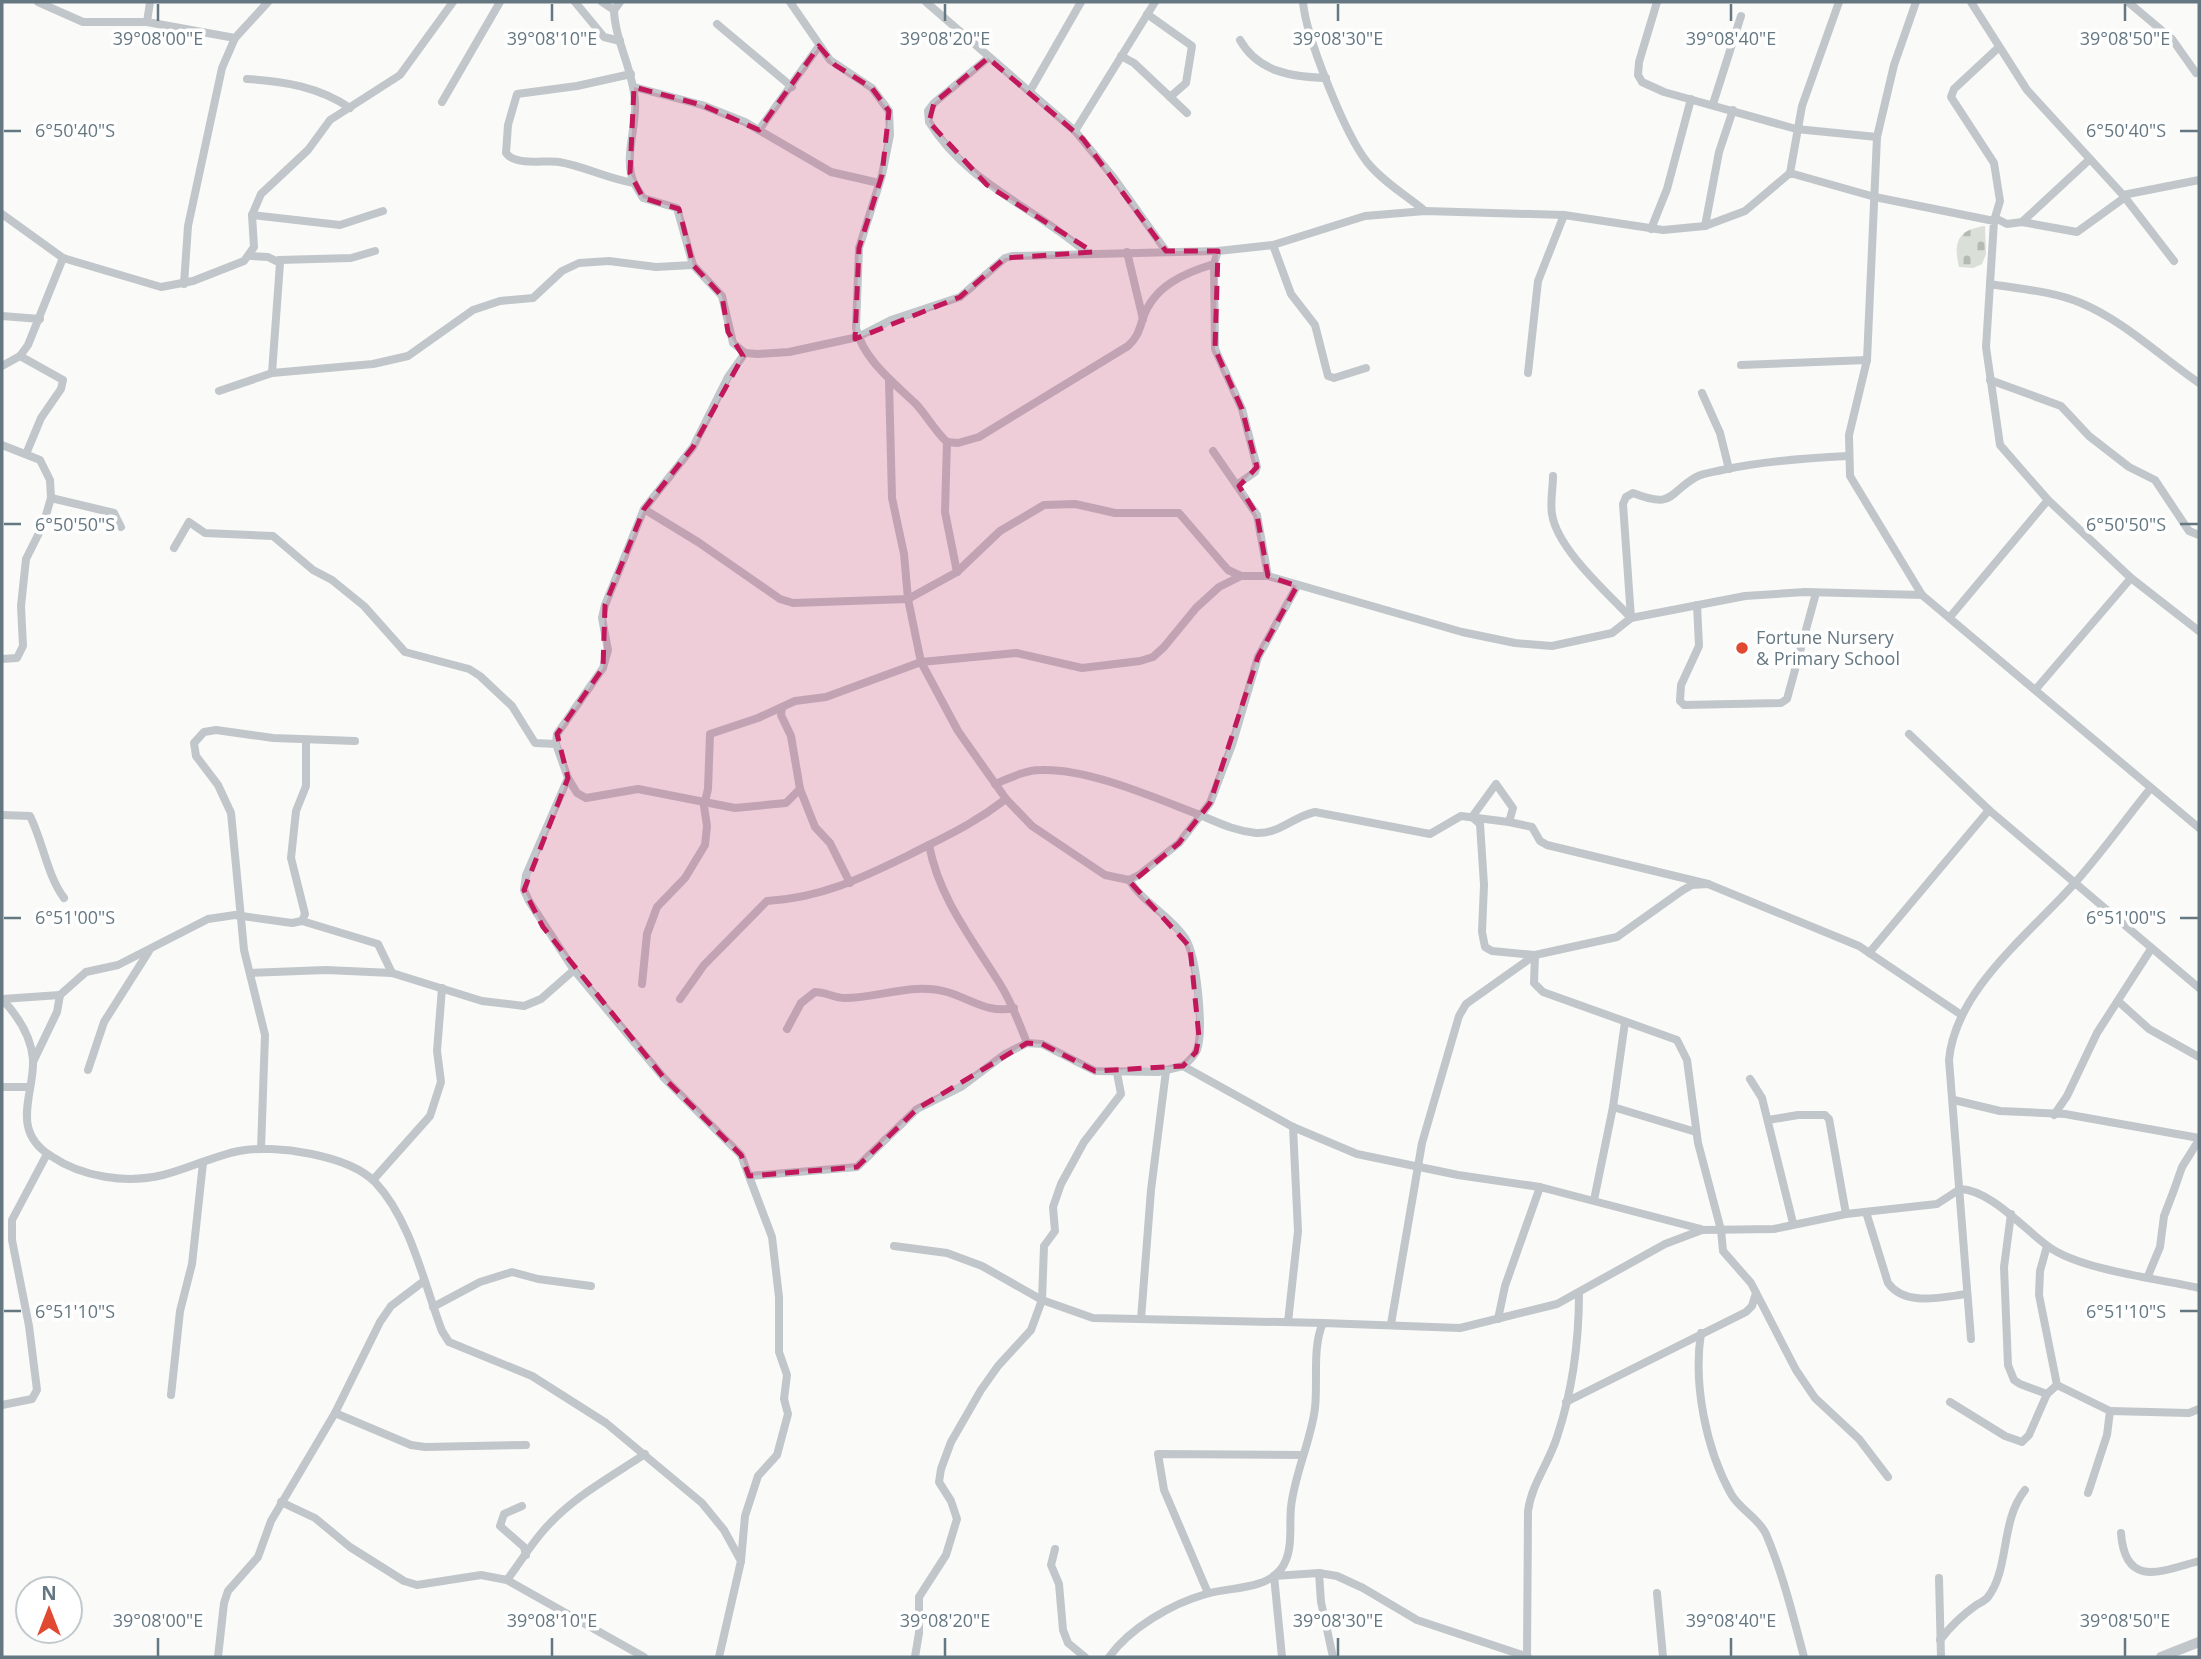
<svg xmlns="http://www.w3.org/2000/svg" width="2201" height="1659" font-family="'Open Sans',sans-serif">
<defs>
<pattern id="cemetery-stones" width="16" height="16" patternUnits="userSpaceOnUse" patternTransform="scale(1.75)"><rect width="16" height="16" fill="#dadfd7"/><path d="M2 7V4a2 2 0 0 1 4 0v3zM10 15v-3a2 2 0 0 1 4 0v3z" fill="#b4bab4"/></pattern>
</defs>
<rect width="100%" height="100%" fill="#fafaf8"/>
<path fill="url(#cemetery-stones)" d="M1985,226L1986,254L1982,264L1973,268L1959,267C1953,241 1958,230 1985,226Z"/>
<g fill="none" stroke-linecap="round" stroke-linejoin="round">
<g stroke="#c1c6ca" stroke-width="8">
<path d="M38,2L83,22H147L235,38"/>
<path d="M575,2L604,37L620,41"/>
<path d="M602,2L614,10"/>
<path d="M620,2L614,10C615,41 633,69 635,101C637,127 623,159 634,183"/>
<path d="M790,2L830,60L872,88L889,111L890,135L882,175L859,248L856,328C863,359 894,383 916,404C927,416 935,431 947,442L958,443L979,437L1128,346C1138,337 1139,330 1143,318C1154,286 1184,273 1214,264L1218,251"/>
<path d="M926,2L1075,131L1114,178L1166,251"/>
<path d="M1303,2C1306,37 1345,134 1367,162C1382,181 1407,196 1425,211"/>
<path d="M1657,2L1639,62L1638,75L1642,82L1664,92L1796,129L1877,137"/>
<path d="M1916,2L1894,65L1877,137L1867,360L1849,435L1850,476L1922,595L2199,828"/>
<path d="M1971,2L2027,90L2123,195L2199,180"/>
<path d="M2128,2L2172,39L2196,73"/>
<path d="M1147,14L1192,46L1186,83L1170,97"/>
<path d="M147,22L150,2"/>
<path d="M717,24L792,87"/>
<path d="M1240,40C1258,72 1292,77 1326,78"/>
<path d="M1121,56L1134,63L1187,113"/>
<path d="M988,58L934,103L928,111L929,122C968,185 1035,207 1088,254"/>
<path d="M631,74L577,86L517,94L508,125L506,153C515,166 544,160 559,162C584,166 608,179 634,183L643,198L677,208L693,265"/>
<path d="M247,79C284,81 319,87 350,108"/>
<path d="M634,87L702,105L745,122L831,172L879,183"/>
<path d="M1030,91L1081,2"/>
<path d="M442,102L500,2"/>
<path d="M1713,104L1741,16"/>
<path d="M759,130L819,46"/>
<path d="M1075,131L1155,2"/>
<path d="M1790,173L1802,106L1839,2"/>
<path d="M2123,195L2174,261"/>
<path d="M2,214L63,258L161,287L193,281L244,261L254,247L252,215L261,194L308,150L330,120L400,75L453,2"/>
<path d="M252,215L340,225L383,211"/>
<path d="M1995,218L2007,224L2022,222L2077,232L2124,198"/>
<path d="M1994,221L2000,201L1994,163L1951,97L1954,89L1998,48"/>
<path d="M2022,222L2090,159"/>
<path d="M1705,226L1719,152L1733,110"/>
<path d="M1651,229L1667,189L1691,99"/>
<path d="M1273,245L1291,294L1315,325L1328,376L1334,378L1366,368"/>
<path d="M1127,252L1143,319"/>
<path d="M251,256L268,257L280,263L272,373"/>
<path d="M279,260L351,258L375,251"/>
<path d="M1214,264L1215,349L1242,409L1257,467L1255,472L1238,484"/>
<path d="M184,284L188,226L222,68L235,38L268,2"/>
<path d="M1990,284C2020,289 2052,291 2081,303C2124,321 2161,357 2199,383"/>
<path d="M2,316L40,319"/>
<path d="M20,356L63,380L61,389L41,418L26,454"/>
<path d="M1741,365L1867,360"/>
<path d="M2,366L20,356L28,345L63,258"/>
<path d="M1528,373L1538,281L1564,215"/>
<path d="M1990,380L2061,406L2089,436L2129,467L2155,480L2189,531L2199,535"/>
<path d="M889,381L892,498L904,554L908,599L921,662L958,731L1006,799L1032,826L1105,875L1129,880L1139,875L1179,843L1210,803L1232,745L1258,657L1297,586"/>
<path d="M219,391L272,373L373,364L408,356L473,310L500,301L533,298L562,271L579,263L609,261L656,267L693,265L722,296L733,343L745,353L758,354L789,352L858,337L891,320L960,297L1005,258L1012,256L1218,251L1273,245L1365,216L1425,211L1564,215L1663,230L1705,226L1745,211L1790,173L1875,197L1994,221L1986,347L2000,445L2048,500L2131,578L2199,631"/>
<path d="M1702,393L1720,433L1729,469"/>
<path d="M947,442L945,512L957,572"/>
<path d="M2,445L40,460L50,480L51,498L114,513L121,527"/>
<path d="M1213,451L1257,515L1268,576"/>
<path d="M1553,476C1553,488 1550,502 1552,514C1557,549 1608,593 1631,618L1745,596L1805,592L1922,595"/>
<path d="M644,509L698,542L780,599L793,603L908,599L957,572L1000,531L1044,505L1075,504L1115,513H1179L1228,570L1241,576H1268L1462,632L1515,643L1552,646L1612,633L1631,618L1623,504L1626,497L1633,493C1674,509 1667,494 1696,477C1703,473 1714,472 1722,470C1764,461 1805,458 1848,456"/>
<path d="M174,548L189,522L205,533L273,536L313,570L332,580L364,606L405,652L469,669L480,676L512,706L535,743L556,744"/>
<path d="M1697,605L1699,646L1681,685L1680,701L1684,705L1781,703L1787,699L1816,593"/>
<path d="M1950,617L2048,500"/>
<path d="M2,659L17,658L23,646L21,606L26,559L43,525L51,498"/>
<path d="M2036,689L2131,578"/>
<path d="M782,708L781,715L791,736L800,789L815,827L830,843L850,883"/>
<path d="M1909,734L1989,810L2199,988"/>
<path d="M568,778L577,793L586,798L638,789L735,808L786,803L800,789"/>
<path d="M995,784C1010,778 1025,770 1041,770C1088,768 1155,798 1200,815C1219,823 1235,831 1256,833C1280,834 1292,817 1315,812L1430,834L1461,816L1509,822"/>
<path d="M2,815L30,816C43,842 47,875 64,898"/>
<path d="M929,845C939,898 972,939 1000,984C1012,1003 1019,1023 1027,1043"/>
<path d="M1129,880C1144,904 1170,915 1185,938C1197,956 1204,1030 1197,1050C1194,1057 1189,1061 1183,1066"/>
<path d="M1708,884L1547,845L1540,841L1532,827L1509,822L1513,808L1496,784L1472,817L1480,824L1484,885L1482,932L1485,947L1492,951L1535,955L1534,983L1543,992L1677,1040L1687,1060L1698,1143L1721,1230L1723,1251L1751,1283L1796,1370L1815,1398L1859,1439L1888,1477"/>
<path d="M302,921L378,944L392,973"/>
<path d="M1869,953L1989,810"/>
<path d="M250,973L326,970L392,973L482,1001L524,1006L541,999L574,970"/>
<path d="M642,984L647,934L657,907L685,878L705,845L707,826L704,806L708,789L710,734L758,718L795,701L826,697L921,662L1016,653L1082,668L1140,661L1153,657L1164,647L1196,608L1219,587L1241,576"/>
<path d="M2,999C18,1016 31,1036 33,1059C35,1093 9,1130 51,1156C82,1177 126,1184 163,1175C188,1169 213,1156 239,1151C275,1144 348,1155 375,1182C411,1220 424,1284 442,1331L449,1342L532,1376L606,1423L702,1503L724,1530L741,1561L719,1657"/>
<path d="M2,999L60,995"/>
<path d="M680,999L704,965L767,901C821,898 862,878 909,855C946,836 972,825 1006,799"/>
<path d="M2118,1001L2149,1029L2199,1057"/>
<path d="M787,1029L801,1003L815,992C826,992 834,998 845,998C879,998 913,982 947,992C971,999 988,1014 1014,1008"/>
<path d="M33,1062L57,1012L60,995L86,972L118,965L208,919L235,915L292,923L302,921L305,914L291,858L296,811L306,786V740"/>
<path d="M88,1070L104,1022L149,951"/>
<path d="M1750,1079L1762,1098L1793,1223"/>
<path d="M2,1087H29"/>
<path d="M1954,1100L2000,1111L2065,1114L2199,1138"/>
<path d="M1613,1107L1696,1132"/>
<path d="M2054,1115L2067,1096L2097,1033L2151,949"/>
<path d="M1768,1120L1798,1115H1825L1829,1119L1846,1214"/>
<path d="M261,1149L265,1035L244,950L231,813L218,785L196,756L194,743L204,732L216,730L273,738L355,741"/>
<path d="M749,1176L857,1167L917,1109L961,1087L1005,1054L1027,1043L1042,1044L1095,1071L1158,1072L1183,1066L1293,1127L1357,1154L1458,1175L1540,1187L1701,1229"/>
<path d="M373,1180L430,1116L441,1082L437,1051L442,988"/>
<path d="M1594,1200L1613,1107L1625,1022"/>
<path d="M1866,1212L1888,1283C1905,1307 1942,1297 1967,1294"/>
<path d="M2011,1214L2004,1267L2008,1365L2014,1380L2020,1384L2047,1394L2057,1385"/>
<path d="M894,1246L947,1253L982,1266L1042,1300L1093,1318L1323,1323"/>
<path d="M2047,1246L2040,1271L2039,1295L2057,1385L2110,1411L2107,1435L2088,1493"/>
<path d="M2148,1276L2160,1247L2164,1216L2174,1190L2182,1167L2199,1140"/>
<path d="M433,1307L480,1282L512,1272L538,1279L591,1286"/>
<path d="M1141,1319L1151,1190L1166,1071"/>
<path d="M1498,1319L1505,1286L1540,1187"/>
<path d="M1288,1322L1298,1231L1293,1127"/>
<path d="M1391,1324L1422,1143L1459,1016L1466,1004L1535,955L1617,937L1683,890L1692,885L1708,884L1859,946L1960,1014"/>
<path d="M1701,1333C1693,1384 1706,1449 1731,1494C1740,1510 1758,1517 1766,1534C1783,1574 1793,1616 1804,1657"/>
<path d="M1971,1339L1949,1060C1955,991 2028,935 2073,885C2100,855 2124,821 2150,789"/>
<path d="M171,1395L180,1311L192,1264L203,1163"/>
<path d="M1566,1402L1746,1312L1752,1306L1756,1293"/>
<path d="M1950,1402L2005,1436L2022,1442L2029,1435L2047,1394"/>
<path d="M2,1405L32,1399L37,1390L29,1326L12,1240V1220L47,1154"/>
<path d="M2110,1411L2189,1413L2199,1409"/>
<path d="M335,1413L411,1445L425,1447L526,1445"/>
<path d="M281,1502L315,1518L350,1547L404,1581L417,1585L481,1575L507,1580L644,1657"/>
<path d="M522,1506L504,1514L500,1526L524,1547L526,1555"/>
<path d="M2121,1533C2125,1589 2162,1571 2199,1561"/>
<path d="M1055,1549L1051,1565L1059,1584L1063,1630L1068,1643L1085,1657"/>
<path d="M741,1561L745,1516L758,1476L777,1455L788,1414L784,1399L787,1375L779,1352V1297L772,1237L741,1155L664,1078L574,970L529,901L524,890L526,875L568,778L556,744L557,734L603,668L608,650L602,618L605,605L644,509L693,447L728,377L745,353"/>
<path d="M1319,1573L1321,1602L1333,1657"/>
<path d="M1939,1578L1941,1657"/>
<path d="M507,1580C519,1564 530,1546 543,1531C571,1498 609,1478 645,1454"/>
<path d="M1208,1593L1164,1490L1158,1454L1301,1455"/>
<path d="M1657,1593L1663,1657"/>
<path d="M1940,1640C1950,1627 1961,1616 1975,1606C1979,1603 1985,1601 1988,1597C2010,1568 2000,1521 2025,1490"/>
<path d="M1527,1656L1528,1511C1532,1483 1549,1463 1557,1437C1572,1392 1579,1341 1579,1293"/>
<path d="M218,1657L224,1603L228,1591L258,1557L271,1521L335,1413L380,1322L391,1306L424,1281"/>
<path d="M915,1657L919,1633V1597L946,1555L957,1519L951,1501L939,1482L941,1469L951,1442L981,1390L998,1366L1031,1330L1042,1300L1044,1246L1055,1231L1053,1207L1061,1184L1084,1142L1121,1094L1117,1073"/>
<path d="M1109,1657C1130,1628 1171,1604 1206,1594C1229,1587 1265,1590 1281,1569C1294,1552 1289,1527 1291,1507C1295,1472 1311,1441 1315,1408C1318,1381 1312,1347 1323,1323L1460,1328L1557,1304L1665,1244L1702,1230L1774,1229L1846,1214L1937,1204L1960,1189C1991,1190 2025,1230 2049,1247C2081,1270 2159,1279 2199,1288"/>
<path d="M1282,1657L1274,1576L1319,1573L1337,1576L1363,1588L1417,1620L1528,1657"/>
</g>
<path stroke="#c1c6ca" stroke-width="10" d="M2161,1657L2199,1642"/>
</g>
<path fill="#c2185b" fill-opacity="0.2" stroke="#c2185b" stroke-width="5" stroke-dasharray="14 9" stroke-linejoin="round" d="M819,46L835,65L872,88L889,111L882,175L859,248L855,339L960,297L1005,258L1093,252L987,185L929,122L934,103L988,58L1083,139L1166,251H1218L1215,349L1242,409L1257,467L1239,486L1257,515L1268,576L1297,586L1258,657L1210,803L1179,843L1131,883L1190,947L1199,1037L1196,1052L1183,1066L1095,1071L1042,1044L1027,1043L917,1109L857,1167L749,1176L741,1155L664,1078L543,927L524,890L568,778L557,734L603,668L605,605L644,509L693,447L743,356L728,332L722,296L693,265L679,209L643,198L630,173L634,87L702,105L759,130Z"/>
<path fill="none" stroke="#657882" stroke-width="2.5" d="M158,4V21M552,4V21M945,4V21M1338,4V21M1731,4V21M2125,4V21M4,131H21M2180,131H2198M4,524H21M2180,524H2198M4,918H21M2180,918H2198M4,1311H21M2180,1311H2198M158,1638V1656M552,1638V1656M945,1638V1656M1338,1638V1656M1731,1638V1656M2125,1638V1656"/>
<circle fill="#e14a30" stroke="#fff" stroke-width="2.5" cx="1742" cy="648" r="7"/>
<g text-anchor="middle" stroke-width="7" stroke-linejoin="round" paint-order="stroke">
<g font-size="18" fill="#657882" stroke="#fff" text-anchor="start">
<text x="1756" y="644">Fortune Nursery<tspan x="1756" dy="21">&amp; Primary School</tspan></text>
</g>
</g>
<g font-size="18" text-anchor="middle" fill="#657882" stroke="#fff" stroke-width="7" stroke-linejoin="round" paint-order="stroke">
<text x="158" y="45">39°08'00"E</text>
<text x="552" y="45">39°08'10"E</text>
<text x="945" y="45">39°08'20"E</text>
<text x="1338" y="45">39°08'30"E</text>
<text x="1731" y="45">39°08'40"E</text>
<text x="2125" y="45">39°08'50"E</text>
<text x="75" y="137">6°50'40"S</text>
<text x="2126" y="137">6°50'40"S</text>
<text x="75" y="531">6°50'50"S</text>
<text x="2126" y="531">6°50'50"S</text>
<text x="75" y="924">6°51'00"S</text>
<text x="2126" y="924">6°51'00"S</text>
<text x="75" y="1318">6°51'10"S</text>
<text x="2126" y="1318">6°51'10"S</text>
<text x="158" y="1627">39°08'00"E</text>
<text x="552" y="1627">39°08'10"E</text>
<text x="945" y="1627">39°08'20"E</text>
<text x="1338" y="1627">39°08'30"E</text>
<text x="1731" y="1627">39°08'40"E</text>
<text x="2125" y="1627">39°08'50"E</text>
</g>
<rect width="2201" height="1659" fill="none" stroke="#657882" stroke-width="7"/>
<g transform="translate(49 1610)"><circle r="33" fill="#ffffff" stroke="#c1c9cd" stroke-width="2"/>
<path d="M0-5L12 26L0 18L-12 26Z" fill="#e14a30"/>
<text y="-10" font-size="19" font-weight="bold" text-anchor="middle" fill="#657882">N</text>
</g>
</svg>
